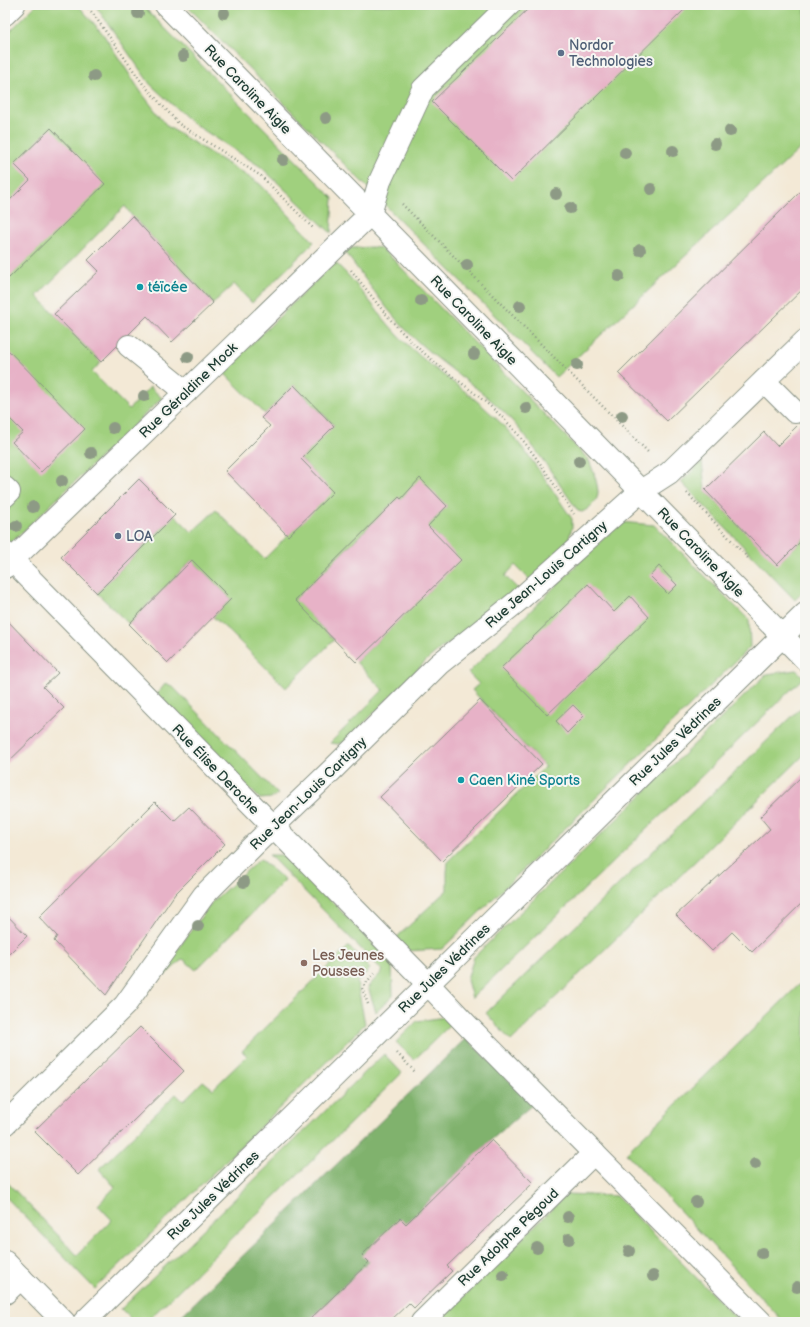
<svg xmlns="http://www.w3.org/2000/svg" width="810" height="1327" font-family="'Balsamiq Sans',sans-serif">
<rect width="100%" height="100%" fill="#f6f6f2"/>
<filter id="ink" filterUnits="userSpaceOnUse"><feTurbulence type="fractalNoise" baseFrequency=".025" numOctaves="2"/><feDisplacementMap in="SourceGraphic" scale="8" xChannelSelector="R" yChannelSelector="G"/><feConvolveMatrix kernelMatrix="1 2 1 2 8 2 1 2 1" color-interpolation-filters="sRGB"/></filter>
<filter id="wash" filterUnits="userSpaceOnUse"><feTurbulence type="fractalNoise" baseFrequency=".012" numOctaves="4" result="noise"/><feDisplacementMap in="SourceGraphic" scale="16" xChannelSelector="R" yChannelSelector="G"/><feGaussianBlur stdDeviation="0.9" result="paint"/><feColorMatrix in="noise" values="0 0 0 0 0 0 0 0 0 0 0 0 0 0 0 0 0 1.4 0 .05"/><feComposite in="paint" operator="in"/></filter>
<g filter="url(#wash)">
<rect width="100%" height="100%" fill="#f3e9d6"/>
<g fill="#a0d07e" stroke="#608659">
<path d="M36,5H78L103,34L141,92L167,126L260,184L314,242L252,303L234,284L213,303L132,216L125,206L37,296L101,362L92,372L129,409L150,387L162,398L11,543L5,538V36Z"/>
<path d="M95,5H142L333,198L331,233L261,167L191,122L150,84Z"/>
<path d="M186,5H805V144L556,377Z"/>
<path d="M372,247L380,248L389,255L588,459C592,466 598,484 598,493C598,501 589,509 582,512L578,511C555,478 534,444 506,414C479,387 445,367 417,341C389,315 368,282 345,252L351,248Z"/>
<path d="M335,262C363,288 382,322 411,348C434,370 462,387 486,409C521,439 546,481 572,519V527L568,542L530,580L515,565L505,576L519,590L474,628L441,648L429,658L345,742L338,744L330,743L383,690L356,662L460,560L428,526L447,506L420,479L401,499L399,497L295,599L334,640L286,688L229,631L213,617L231,599L192,560L129,624L97,593L175,515L192,532L216,510L264,559L332,492L301,459L334,425L294,385L265,414L223,372Z"/>
<path d="M702,461L705,490L777,564L805,537V590L795,600L681,482Z"/>
<path d="M620,522L654,525L749,620L750,647L442,949L406,951L396,938L447,890V873L448,861L545,767L472,690L479,684L468,673Z"/>
<path d="M796,670L804,677L472,998L467,980L474,957L767,674Z"/>
<path d="M166,683L173,687L278,794L271,798L260,799L157,694Z"/>
<path d="M805,704V754L511,1041L486,1013Z"/>
<path d="M269,855H287L392,964L393,996L376,1012L368,987L383,971Z"/>
<path d="M260,859L285,880L196,970L183,959L165,975L161,972L212,902Z"/>
<path d="M349,946L370,969L357,982L365,1024L95,1289L5,1196V1180L77,1255L112,1220L98,1205L115,1187L99,1169L176,1094L183,1101L203,1081L213,1089L247,1056L242,1051Z"/>
<path d="M805,979V1322H784L626,1153Z"/>
<path d="M446,1017L452,1023L414,1060L396,1042L417,1021Z"/>
<path d="M384,1054L402,1073L146,1322H134L121,1309Z"/>
<path d="M567,1194L616,1196L740,1322H438Z"/>
</g>
<path fill="#80b26d" stroke="#507850" d="M466,1038L533,1104L491,1140L307,1322H175Z"/>
<g id="blocks">
<g fill="#e7b2c7">
<path d="M532,5H689L511,181L432,102Z"/>
<path d="M51,128L105,184L68,220L9,278L5,274V205L30,180L14,164Z"/>
<path d="M805,187V287L667,421L618,373Z"/>
<path d="M132,216L213,303L172,342L147,316L101,362L54,314L99,271L88,260Z"/>
<path d="M5,347L85,429L41,472L12,442L23,432L5,414Z"/>
<path d="M294,385L334,426L301,459L333,492L288,536L225,471L270,426L261,418Z"/>
<path d="M805,418V537L777,565L705,490L764,432L777,446Z"/>
<path d="M420,478L447,506L428,526L461,560L356,662L295,600L399,497L401,499Z"/>
<path d="M139,479L175,515L97,593L61,557Z"/>
<path d="M192,560L231,599L168,663L129,624Z"/>
<path d="M659,566L677,585L668,594L650,576Z"/>
<path d="M588,584L614,612L630,596L649,617L547,715L501,668Z"/>
<path d="M5,618L58,673L43,687L64,708L5,765Z"/>
<path d="M480,700L542,764L442,861L380,797Z"/>
<path d="M573,705L584,716L567,733L556,721Z"/>
<path d="M805,773V900L752,952L732,932L712,951L676,915L770,829L760,817Z"/>
<path d="M155,802L174,821L189,807L225,844L175,894L106,995L54,941L57,936L39,917Z"/>
<path d="M5,913L27,936L5,958Z"/>
<path d="M140,1027L184,1071L78,1175L34,1131Z"/>
<path d="M491,1140L533,1183L447,1266L452,1271L414,1308L409,1303L389,1322H307L369,1262L362,1255L400,1218L406,1224Z"/>
</g>
</g>
</g>
<g filter="url(#ink)">
<use href="#blocks" fill-opacity="0" stroke="#899385" stroke-width="1"/>
<g fill="none" stroke-linecap="round" stroke-linejoin="round">
<defs>
<g id="minor">
<path d="M166,5L805,659"/>
<path d="M5,14L14,5"/>
<path d="M129,346L186,392"/>
<path d="M764,381L795,412"/>
<path d="M5,488L9,492L5,496"/>
<path d="M5,553L428,984L466,1024L761,1322"/>
<path d="M5,567L370,214L380,181L423,89L509,5"/>
<path d="M5,1124L125,1005L204,895L255,844L332,770L439,664L519,600L641,491L669,473L805,341"/>
<path d="M5,1262L64,1322"/>
<path d="M5,1293L21,1278"/>
<path d="M84,1322L805,614"/>
<path d="M422,1322L594,1153"/>
</g>
</defs>
<use href="#minor" stroke="#899385" stroke-width="24"/>
<g stroke="#899385" stroke-width="2.5" stroke-dasharray="1 3" stroke-linecap="butt">
<path d="M86,5L94,15L143,84L179,124L261,176L314,229"/>
<path d="M402,204L649,453"/>
<path d="M351,270C371,295 390,322 414,344C441,370 474,390 501,416C530,444 551,481 574,514"/>
<path d="M687,493L748,558"/>
<path d="M368,1004L362,988L376,971"/>
<path d="M397,1053L416,1073"/>
</g>
<use href="#minor" stroke="#fff" stroke-width="22"/>
</g>
<g fill="#8d9a85">
<circle cx="138" cy="13" r="6"/>
<circle cx="224" cy="13" r="6"/>
<circle cx="183" cy="56" r="6"/>
<circle cx="94" cy="76" r="6"/>
<circle cx="326" cy="118" r="6"/>
<circle cx="730" cy="131" r="6"/>
<circle cx="715" cy="144" r="6"/>
<circle cx="673" cy="151" r="6"/>
<circle cx="625" cy="153" r="6"/>
<circle cx="283" cy="160" r="6"/>
<circle cx="651" cy="189" r="6"/>
<circle cx="556" cy="194" r="6"/>
<circle cx="570" cy="208" r="6"/>
<circle cx="640" cy="250" r="6"/>
<circle cx="467" cy="265" r="6"/>
<circle cx="619" cy="276" r="6"/>
<circle cx="421" cy="301" r="6"/>
<circle cx="520" cy="306" r="6"/>
<circle cx="474" cy="354" r="6"/>
<circle cx="188" cy="357" r="6"/>
<circle cx="577" cy="365" r="6"/>
<circle cx="144" cy="396" r="6"/>
<circle cx="526" cy="408" r="6"/>
<circle cx="622" cy="416" r="6"/>
<circle cx="113" cy="428" r="6"/>
<circle cx="91" cy="453" r="6"/>
<circle cx="579" cy="461" r="6"/>
<circle cx="62" cy="481" r="6"/>
<circle cx="33" cy="507" r="6"/>
<circle cx="16" cy="526" r="6"/>
<circle cx="244" cy="882" r="6"/>
<circle cx="198" cy="926" r="6"/>
<circle cx="755" cy="1164" r="6"/>
<circle cx="696" cy="1202" r="6"/>
<circle cx="568" cy="1217" r="6"/>
<circle cx="569" cy="1239" r="6"/>
<circle cx="537" cy="1248" r="6"/>
<circle cx="629" cy="1251" r="6"/>
<circle cx="762" cy="1253" r="6"/>
<circle cx="503" cy="1275" r="6"/>
<circle cx="653" cy="1276" r="6"/>
<circle cx="797" cy="1287" r="6"/>
</g>
</g>
<g fill="#5c6f8a" stroke="#f6f6f2" stroke-width="1.5">
<circle cx="561" cy="53" r="4"/>
<circle cx="118" cy="536" r="4"/>
</g>
<g fill="#0f9aa8" stroke="#f6f6f2" stroke-width="1.5">
<circle cx="140" cy="287" r="4"/>
<circle cx="461" cy="780" r="4"/>
</g>
<circle fill="#8d6e63" stroke="#f6f6f2" stroke-width="1.5" cx="304" cy="963" r="4"/>
<g text-anchor="middle" stroke-width="4" stroke-linejoin="round" paint-order="stroke">
<g font-size="14" fill="#4e5e75" stroke="#f6f6f2" text-anchor="start">
<text x="569" y="50">Nordor<tspan x="569" dy="16">Technologies</tspan></text>
<text x="126" y="541">LOA</text>
</g>
<g font-size="14" fill="#1f3d34" stroke="#f6f6f2">
<text transform="translate(248 89) rotate(46)" y="5">Rue Caroline Aigle</text>
<text transform="translate(474 320) rotate(46)" y="5">Rue Caroline Aigle</text>
<text transform="translate(188 390) rotate(-44)" y="5">Rue Géraldine Mock</text>
<text transform="translate(701 552) rotate(46)" y="5">Rue Caroline Aigle</text>
<text transform="translate(546 574) rotate(-41)" y="5">Rue Jean-Louis Cartigny</text>
<text transform="translate(675 741) rotate(-44)" y="5">Rue Jules Védrines</text>
<text transform="translate(216 769) rotate(46)" y="5">Rue Élise Deroche</text>
<text transform="translate(308 793) rotate(-44)" y="5">Rue Jean-Louis Cartigny</text>
<text transform="translate(444 968) rotate(-44)" y="5">Rue Jules Védrines</text>
<text transform="translate(213 1195) rotate(-44)" y="5">Rue Jules Védrines</text>
<text transform="translate(508 1237) rotate(-44)" y="5">Rue Adolphe Pégoud</text>
</g>
<g font-size="14" fill="#0d838f" stroke="#f6f6f2" text-anchor="start">
<text x="148" y="292">téïcée</text>
<text x="469" y="785">Caen Kiné Sports</text>
</g>
<g font-size="14" fill="#785e54" stroke="#f6f6f2" text-anchor="start">
<text x="312" y="960">Les Jeunes<tspan x="312" dy="16">Pousses</tspan></text>
</g>
</g>
<rect width="810" height="1327" fill="none" stroke="#f6f6f2" stroke-width="20"/>
</svg>
